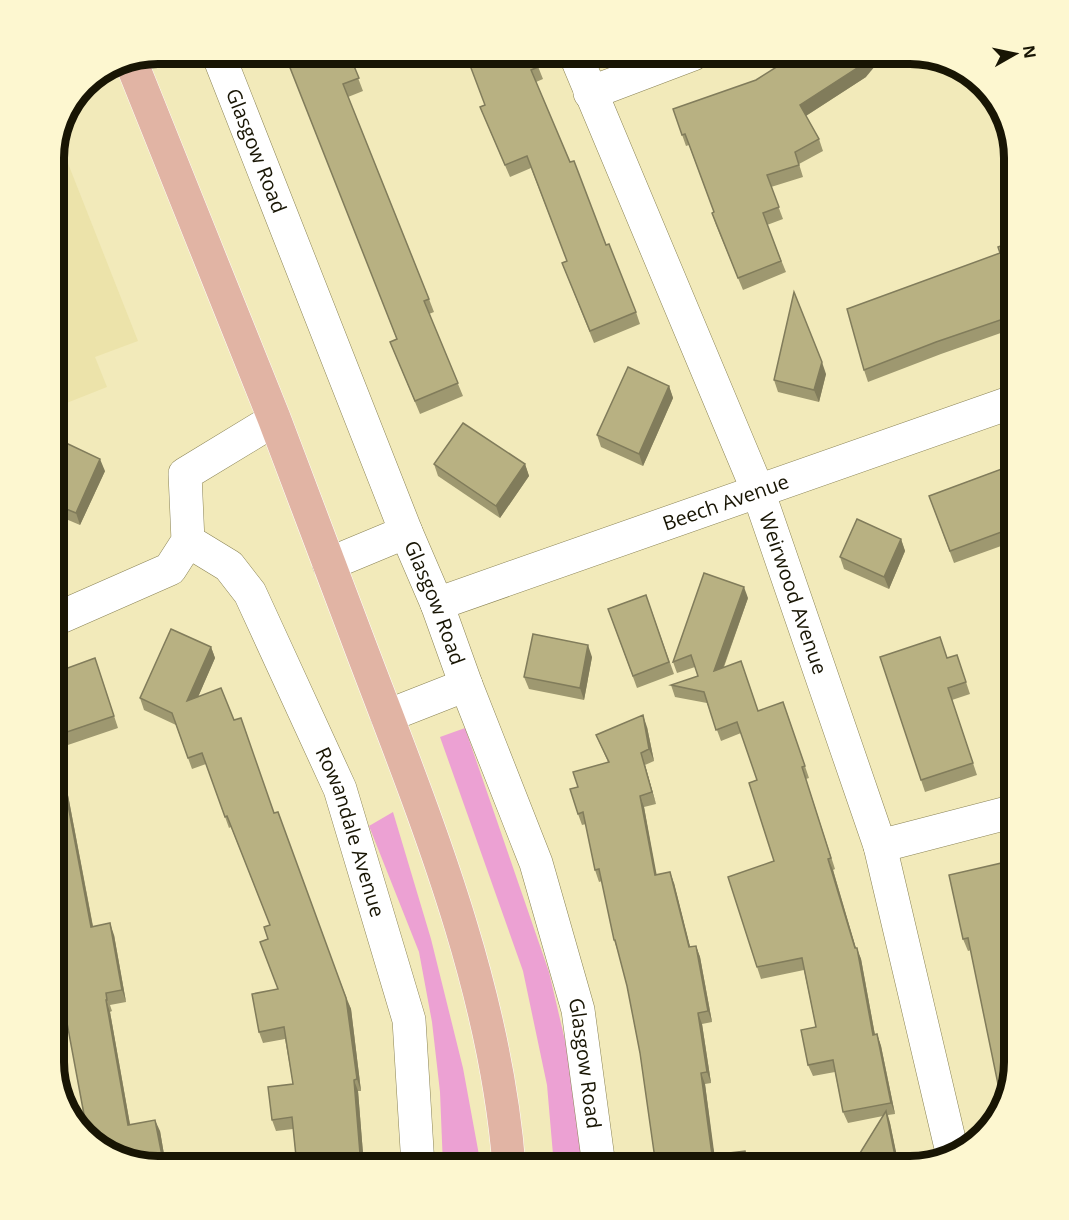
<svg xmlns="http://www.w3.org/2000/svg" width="1069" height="1220" font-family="'Open Sans',sans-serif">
<rect width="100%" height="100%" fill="#f2eaba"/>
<path fill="#ece3aa" d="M58,138L138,341L95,357L107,387L54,408V151Z"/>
<g fill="#eca1d3">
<path d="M465,728L549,972L581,1109L584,1166H554L547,1085L523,971L440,737Z"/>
<path d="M393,812L431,939L463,1068L481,1166H443L440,1092L432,1022L419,952L369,826Z"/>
</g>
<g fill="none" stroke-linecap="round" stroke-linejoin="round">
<defs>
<g id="minor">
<path id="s1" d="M218,54L406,532L437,604L466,685L536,863L578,1010L599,1166"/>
<path id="s2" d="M575,54L758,491L880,846L952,1152"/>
<path d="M590,93L693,54"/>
<path id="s3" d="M188,541L229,566L250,593L340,789L409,1020L418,1166"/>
<path d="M329,564L406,532"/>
<path id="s4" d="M437,604L1015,401"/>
<path d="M54,620L170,569L188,541L185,474L274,420"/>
<path d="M387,716L466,685"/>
<path d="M880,846L1015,811"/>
</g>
<path id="major" d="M132,64C179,182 227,300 274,418C303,493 330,568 359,643C423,812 495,984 509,1166"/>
</defs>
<use href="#minor" stroke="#8a8355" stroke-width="34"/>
<use href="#major" stroke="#fff" stroke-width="34"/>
<use href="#minor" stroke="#fff" stroke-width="33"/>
<use href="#major" stroke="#e1b4a4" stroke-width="33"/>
</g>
<g fill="#9e9870">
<path d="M349,54L363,91L348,97L429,299L434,312L429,314L463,396L420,414L390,342L397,340L290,58Z"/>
<path d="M480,54H533L543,79L536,82L570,162L636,312L640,324L594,343L562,263L567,261L531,168L510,177L485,119L480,107L485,105Z"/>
<path d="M866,77L806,116L819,139L823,151L799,164L803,177L771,187L783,219L767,225L786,272L743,290L716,225L712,213L714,212L689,145L686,146L673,109Z"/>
<path d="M1015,241V328L941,354L868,382L864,370Z"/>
<path d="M826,374L819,402L778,392L774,380Z"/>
<path d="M669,386L673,398L643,466L601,447L597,435Z"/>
<path d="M434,464H525L529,476L500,518L438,476Z"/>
<path d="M1015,464V541L954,563L929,496Z"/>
<path d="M54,468L105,471L80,525L54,514Z"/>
<path d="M901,539L905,551L889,589L844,569L840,557Z"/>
<path d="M646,595L674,674L637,688L608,609Z"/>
<path d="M748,598L724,667L758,711L787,713L809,778L806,779L835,869L833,870L856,948L861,959L875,1035L877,1034L881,1046L895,1114L888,1115L890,1123L898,1163L852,1166L883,1116L848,1123L843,1112L835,1072L813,1076L808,1065L816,1027L804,970L761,979L757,967L774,861L757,780L741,733L721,741L707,703L675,697L671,685L698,676L695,667L677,673L673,662Z"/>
<path d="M211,647L215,658L198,697L234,720L274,813L351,1009L361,1091H358L364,1166H297L293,1129L276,1131L272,1120L293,1084L285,1039L263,1043L259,1032L278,989L268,939L270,925L231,827L229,828L206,764L192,769L176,725L144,710L140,698Z"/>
<path d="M592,657L584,700L529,689L524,677Z"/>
<path d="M947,658L961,667L970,694L952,700L977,775L925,792L921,780Z"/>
<path d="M99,670L118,728L59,748L93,926L114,935L126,1002L110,1005L112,1011L110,1012L130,1124L160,1131L166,1166H158L112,1155L54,953V673Z"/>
<path d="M1015,673V726L1008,724L1004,713Z"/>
<path d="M647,727L654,761L645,765L656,804L644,807L656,875L674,883L690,947L696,946L700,957L712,1022L702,1024L711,1083L705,1084L714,1155L749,1162L750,1166H656L640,1053L627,986L618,952L614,940L602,881L599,882L595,870L586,824L582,825L578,814V787L608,762L596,735Z"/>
<path d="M949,875L1015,1062L1005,1105L1000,1094L971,950L968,951L963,939Z"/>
</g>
<g fill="#817c5b">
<path d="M871,54H885L866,77L804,117L800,105Z"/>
<path d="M822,362L826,374L819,402L814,390Z"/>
<path d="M669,386L673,398L643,466L639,454Z"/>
<path d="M100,459L105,471L80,525L76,513Z"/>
<path d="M525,464L529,476L500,518L496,506Z"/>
<path d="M901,539L905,551L889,589L884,577Z"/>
<path d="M744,587L748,598L718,682L714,671Z"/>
<path d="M588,645L592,657L584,700L580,688Z"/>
<path d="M211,647L215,658L191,713L187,701Z"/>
<path d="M643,715L647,727L654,761L649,749Z"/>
<path d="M55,736L59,748L95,938L91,927Z"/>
<path d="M641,753L645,765L656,804L652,792Z"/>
<path d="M640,796L644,807L659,887L655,875Z"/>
<path d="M828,859L833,870L859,959L855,948Z"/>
<path d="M670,872L674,883L693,958L689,947Z"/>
<path d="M110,923L114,935L126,1002L122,990Z"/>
<path d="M696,946L700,957L712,1022L708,1011Z"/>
<path d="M857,948L861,959L877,1046L873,1035Z"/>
<path d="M346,998L351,1009L361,1091L357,1079Z"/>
<path d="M106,1000L110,1012L132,1136L128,1125Z"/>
<path d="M698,1013L702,1024L711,1083L707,1072Z"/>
<path d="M877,1034L881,1046L895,1114L891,1103Z"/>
<path d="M701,1073L705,1084L716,1166L712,1155Z"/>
<path d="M354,1080L358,1091L364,1166H361Z"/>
<path d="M886,1111L890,1123L899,1166L896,1161Z"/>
<path d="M155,1120L160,1131L166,1166H164Z"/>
<path d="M745,1151L749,1162L750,1166H747Z"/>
</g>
<g fill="#b8b182" stroke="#817c5b" stroke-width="1.5">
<path d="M289,54H349L359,78L343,84L429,299L424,301L458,383L415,401L390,342L397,339L287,60L291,58Z"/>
<path d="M481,54H533L538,67L531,70L570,162L574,161L606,245L609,244L636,312L590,331L562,263L567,261L527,156L505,165L480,107L485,105L468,60L481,56Z"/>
<path d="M797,54H871L862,65L800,105L819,139L795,152L799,165L767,175L779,207L763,213L781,261L738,278L712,213L714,212L690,147L685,134L682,135L673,109L756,80Z"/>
<path d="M1015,241V315L936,342L864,370L847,309L1000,253L998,247Z"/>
<path d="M794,292L822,362L814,390L774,380Z"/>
<path d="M628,367L669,386L639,454L597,435Z"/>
<path d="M463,423L525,464L496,506L434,464Z"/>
<path d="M66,443L100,459L76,513L54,504V468Z"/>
<path d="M1015,464V527L950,551L929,496Z"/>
<path d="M857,519L901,539L884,577L840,557Z"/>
<path d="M704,573L744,587L714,671L741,661L758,711L783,702L805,766L802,767L831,858L828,859L855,948H857L873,1035L877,1034L891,1103L843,1112L833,1060L808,1065L801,1030L816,1027L802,958L757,967L728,877L774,861L749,783L757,780L737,722L716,730L704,692L671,685L698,676L691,655L673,662Z"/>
<path d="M646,595L669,662L633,676L608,609Z"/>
<path d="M171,629L211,647L187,701L221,688L234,720L241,718L274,813L278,812L346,998L357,1079L354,1080L361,1166H297L292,1117L272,1120L268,1087L293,1084L284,1027L259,1032L252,994L278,989L260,942L268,939L264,927L270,925L227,816L225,817L202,753L188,758L172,713L140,698Z"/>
<path d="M533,634L588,645L580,688L524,677Z"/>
<path d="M940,637L947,658L957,655L966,682L948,688L973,763L921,780L880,657Z"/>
<path d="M95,658L114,716L55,736L91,927L110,923L122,990L106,993L107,1000H106L128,1125L155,1120L164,1166H158L112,1155L88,1136L54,953V673Z"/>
<path d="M1013,673H1015V716L1004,713Z"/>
<path d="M643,715L649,749L641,753L652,792L640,796L655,875L670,872L689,947L696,946L708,1011L698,1013L707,1072L701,1073L712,1155L745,1151L747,1166H700V1162L672,1166H656L640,1053L627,986L615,940H614L599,869L595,870L583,812L578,814L570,789L578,787L573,772L609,762L596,735Z"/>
<path d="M1006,862L1014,886L1015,885V1062L1005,1103L1002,1093L1000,1094L968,938L963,939L949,875Z"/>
<path d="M886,1111L896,1161L903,1166H852Z"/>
</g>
<g text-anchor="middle" stroke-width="4.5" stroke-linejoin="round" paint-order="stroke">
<g font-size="20" fill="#181504" stroke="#fdf7d0">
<text dy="7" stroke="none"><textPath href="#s1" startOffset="104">Glasgow Road</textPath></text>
<text dy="7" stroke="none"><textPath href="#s4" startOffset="306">Beech Avenue</textPath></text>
<text dy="7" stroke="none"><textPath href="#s2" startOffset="582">Weirwood Avenue</textPath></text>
<text dy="7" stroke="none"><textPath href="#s1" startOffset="590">Glasgow Road</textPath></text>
<text dy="7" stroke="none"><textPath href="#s3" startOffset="342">Rowandale Avenue</textPath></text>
<text dy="7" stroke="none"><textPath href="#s1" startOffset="1076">Glasgow Road</textPath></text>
</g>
</g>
<path d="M0 0H1069V1220H0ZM158 64H910A94 94 0 0 1 1004 158V1062A94 94 0 0 1 910 1156H158A94 94 0 0 1 64 1062V158A94 94 0 0 1 158 64Z" fill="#fdf7d0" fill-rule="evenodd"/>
<path fill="none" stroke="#181504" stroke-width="8" d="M158 64H910A94 94 0 0 1 1004 158V1062A94 94 0 0 1 910 1156H158A94 94 0 0 1 64 1062V158A94 94 0 0 1 158 64Z"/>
<g transform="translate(1015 54) rotate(81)" stroke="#fdf7d0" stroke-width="4.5" paint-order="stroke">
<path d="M0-4.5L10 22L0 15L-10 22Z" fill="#181504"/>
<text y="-9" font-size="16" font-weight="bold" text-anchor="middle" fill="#181504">N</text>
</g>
</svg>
